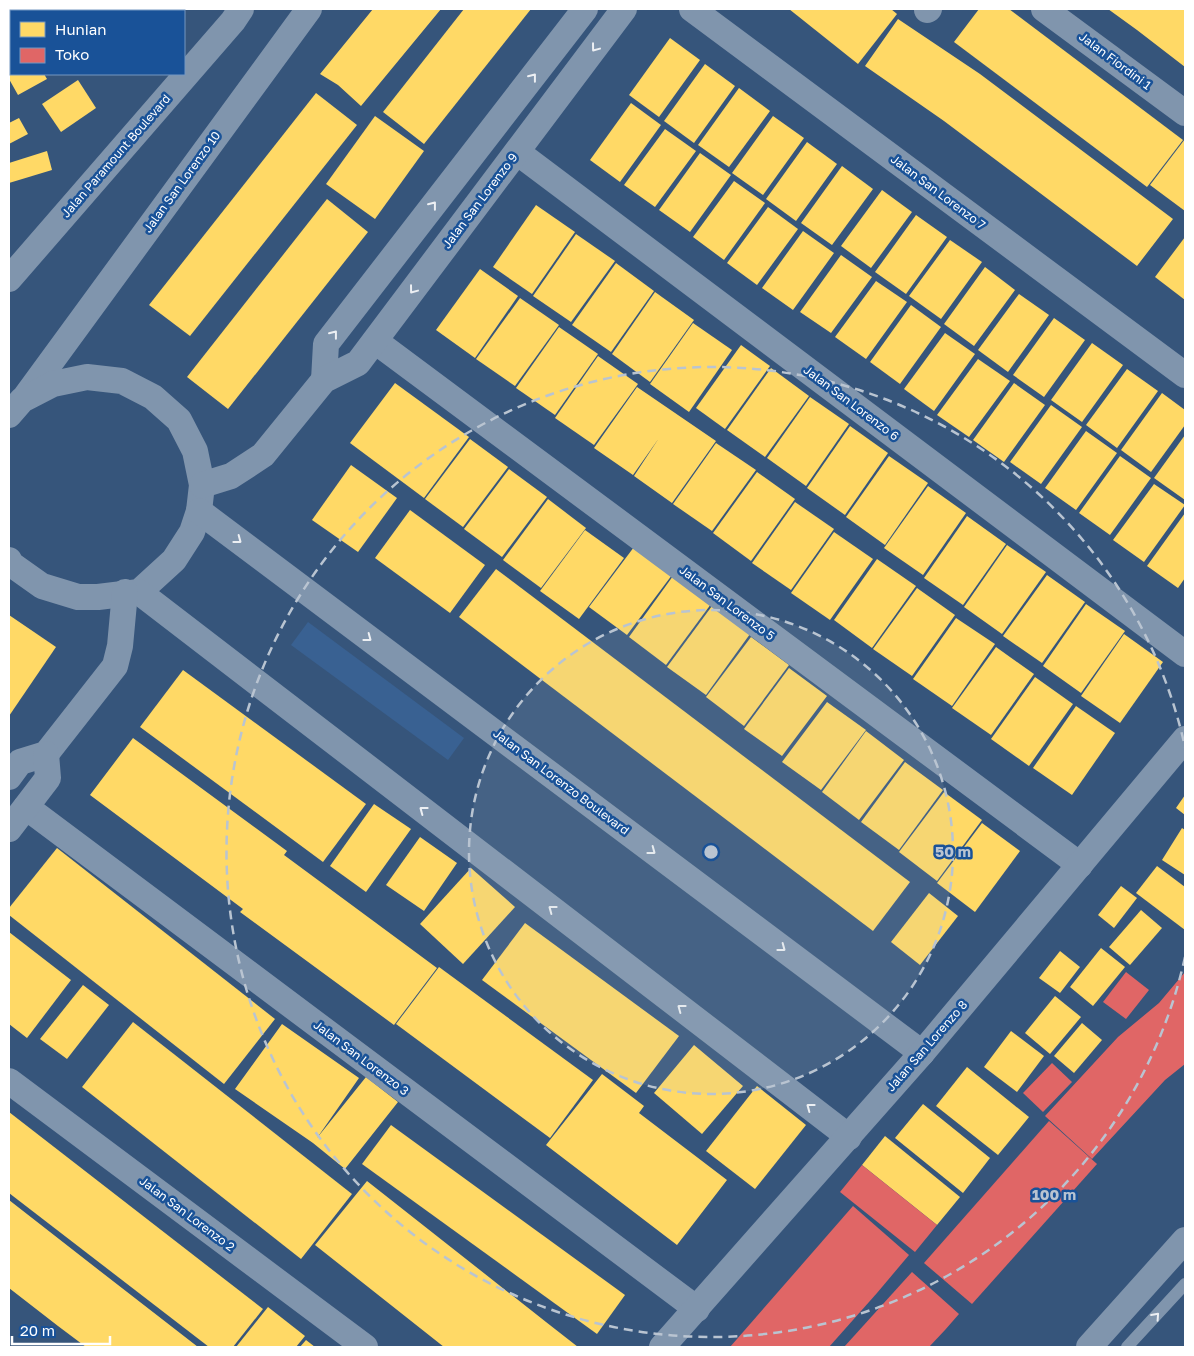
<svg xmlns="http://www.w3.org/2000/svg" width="1194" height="1356" font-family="'Golos Text',sans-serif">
<rect width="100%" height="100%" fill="#36557b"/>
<path fill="#396192" d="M308,622L464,738L448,760L291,645Z"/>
<g fill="#ffd966">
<path d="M373,9H441L361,106L338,85L320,74Z"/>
<path d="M464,9H531L424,144L383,112Z"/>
<path d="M789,9H891L897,14L858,64Z"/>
<path d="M979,9H1009L1183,140L1147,187L954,42Z"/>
<path d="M1108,9H1185V67L1137,30Z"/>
<path d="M898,19L980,74L1173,219L1137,266L944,121L865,66Z"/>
<path d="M670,38L700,60L659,117L629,95Z"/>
<path d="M11,62V74H44L47,79L18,95L9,79V64Z"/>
<path d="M705,64L735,86L694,143L664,121Z"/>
<path d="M78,80L96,108L61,132L42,104Z"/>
<path d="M739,88L770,111L729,167L698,145Z"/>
<path d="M316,93L357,125L190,336L149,305Z"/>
<path d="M631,103L661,125L620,182L590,160Z"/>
<path d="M375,116L424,151L375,219L326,184Z"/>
<path d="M773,116L804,138L763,195L732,173Z"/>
<path d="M19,118L28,134L9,144V123Z"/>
<path d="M665,129L696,151L655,207L624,185Z"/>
<path d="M1185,139V211L1150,185Z"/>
<path d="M807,142L837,164L796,221L766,199Z"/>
<path d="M47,151L52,170L9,183V163Z"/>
<path d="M700,153L731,175L690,232L659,210Z"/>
<path d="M842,166L873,189L832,245L801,223Z"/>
<path d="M734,181L765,203L724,260L693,237Z"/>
<path d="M882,190L912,212L871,268L841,246Z"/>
<path d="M327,199L368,232L228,409L187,377Z"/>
<path d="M536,205L575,232L532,294L493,267Z"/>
<path d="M768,207L798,229L757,285L727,263Z"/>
<path d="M916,215L947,237L906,294L875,272Z"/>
<path d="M803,231L834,253L793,310L762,288Z"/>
<path d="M576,234L615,261L571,322L533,296Z"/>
<path d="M1185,237V300L1155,277Z"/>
<path d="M950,240L982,262L941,319L909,296Z"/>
<path d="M841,255L872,277L831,333L800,312Z"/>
<path d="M616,263L654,291L611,352L572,325Z"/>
<path d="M985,267L1015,290L974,346L944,324Z"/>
<path d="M480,269L518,296L475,358L436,330Z"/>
<path d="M876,281L907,302L866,359L835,337Z"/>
<path d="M655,292L694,320L650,382L612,354Z"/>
<path d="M1019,294L1049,315L1008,372L978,350Z"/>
<path d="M520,298L559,325L515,386L476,359Z"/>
<path d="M911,305L941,327L900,384L870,362Z"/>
<path d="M1054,318L1085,340L1044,397L1013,375Z"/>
<path d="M693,323L732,350L689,412L650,384Z"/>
<path d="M559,327L598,354L555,415L516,388Z"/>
<path d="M945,333L975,354L934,411L904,389Z"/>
<path d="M1092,343L1123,365L1082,422L1051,400Z"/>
<path d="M741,345L770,366L725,429L696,408Z"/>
<path d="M598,356L638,384L594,445L555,418Z"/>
<path d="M978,359L1010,381L969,437L937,415Z"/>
<path d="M771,368L809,396L765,457L727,430Z"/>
<path d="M1127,369L1158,391L1117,448L1086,425Z"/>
<path d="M395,383L469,437L424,498L350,443Z"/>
<path d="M1014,383L1045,405L1004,462L973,440Z"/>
<path d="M637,387L716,441L672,503L634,476L659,438L633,475L594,448Z"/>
<path d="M1162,393L1185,410V425L1151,472L1121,450Z"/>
<path d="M810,397L849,424L806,486L767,458Z"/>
<path d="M1051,405L1082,427L1041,484L1010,462Z"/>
<path d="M850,426L888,453L845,515L807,488Z"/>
<path d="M1086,431L1117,453L1076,510L1045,488Z"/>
<path d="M1185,435V500L1154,478Z"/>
<path d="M470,439L508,467L463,527L425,499Z"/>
<path d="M716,443L756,470L712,531L673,504Z"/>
<path d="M889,456L928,483L885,545L846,517Z"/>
<path d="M1120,456L1151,478L1110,535L1079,513Z"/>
<path d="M351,465L397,498L358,552L312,520Z"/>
<path d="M509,469L547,497L502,557L464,529Z"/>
<path d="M757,472L795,499L751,561L713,533Z"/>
<path d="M1154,484L1185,505L1144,562L1113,540Z"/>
<path d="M928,486L966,513L923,575L884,548Z"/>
<path d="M548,499L586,528L541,588L503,560Z"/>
<path d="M795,502L834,529L791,590L752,563Z"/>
<path d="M410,510L485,565L450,613L375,558Z"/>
<path d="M1185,513V578L1178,588L1147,566Z"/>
<path d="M967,516L1006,544L963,605L924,578Z"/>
<path d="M585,530L624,558L579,619L540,591Z"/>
<path d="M834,532L873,559L830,620L791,593Z"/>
<path d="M1007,545L1046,572L1002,634L964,607Z"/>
<path d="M634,547L672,575L627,635L589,607Z"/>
<path d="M877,559L916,586L872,648L834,620Z"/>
<path d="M496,569L910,882L873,931L459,617Z"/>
<path d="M1047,575L1085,602L1042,663L1003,636Z"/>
<path d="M673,576L711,604L666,665L629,637Z"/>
<path d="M917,588L955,615L912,676L873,649Z"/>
<path d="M1086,604L1125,631L1081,693L1043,666Z"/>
<path d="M712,606L750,634L706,695L667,667Z"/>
<path d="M9,615L56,647L9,716Z"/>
<path d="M956,618L995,644L952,706L913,679Z"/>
<path d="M1124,634L1163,662L1120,723L1081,696Z"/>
<path d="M751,637L789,665L744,726L706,697Z"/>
<path d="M996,647L1034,674L991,735L952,708Z"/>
<path d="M789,668L827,696L782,756L744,729Z"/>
<path d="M183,670L366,804L323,862L140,727Z"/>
<path d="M1035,677L1073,704L1029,766L991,739Z"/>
<path d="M827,702L866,730L821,790L782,762Z"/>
<path d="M1076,706L1115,733L1072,795L1033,768Z"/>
<path d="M866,731L904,760L859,820L822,792Z"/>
<path d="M133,738L287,851L284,855L437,968L394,1025L240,912L243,909L90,795Z"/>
<path d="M905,762L943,790L899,850L861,822Z"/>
<path d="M944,792L982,820L937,881L899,852Z"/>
<path d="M1185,795V815L1176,808Z"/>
<path d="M374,804L411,829L366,892L330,866Z"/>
<path d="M982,823L1020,851L975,912L937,883Z"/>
<path d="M1182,828L1185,830V875L1162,860Z"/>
<path d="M420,837L457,863L424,911L386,885Z"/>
<path d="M57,848L275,1019L224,1084L9,915V908Z"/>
<path d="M1157,866L1185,887V930L1136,893Z"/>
<path d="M471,868L515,907L463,964L420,924Z"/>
<path d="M1121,886L1137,898L1114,928L1098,915Z"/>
<path d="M929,893L958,916L920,965L891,942Z"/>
<path d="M1141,910L1162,928L1130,965L1109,947Z"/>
<path d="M525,923L679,1036L636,1093L482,980Z"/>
<path d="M9,932L71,980L27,1038L9,1024Z"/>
<path d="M1101,948L1125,967L1093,1006L1070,987Z"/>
<path d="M1060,951L1080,967L1060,993L1039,978Z"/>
<path d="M439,967L593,1080L550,1138L396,1024Z"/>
<path d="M83,985L109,1005L67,1059L40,1039Z"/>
<path d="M1055,996L1081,1017L1050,1054L1025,1033Z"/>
<path d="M133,1022L352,1194L301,1259L82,1087Z"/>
<path d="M1082,1023L1102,1040L1074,1073L1054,1056Z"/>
<path d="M282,1024L359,1078L317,1138L366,1077L398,1102L345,1169L313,1143L235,1089Z"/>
<path d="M1011,1031L1044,1056L1017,1092L984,1067Z"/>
<path d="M694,1045L743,1086L702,1134L654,1093Z"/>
<path d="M967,1067L1029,1117L998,1155L936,1106Z"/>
<path d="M602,1074L644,1106L639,1113L727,1180L677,1245L546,1145Z"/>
<path d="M757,1086L806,1125L755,1189L706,1151Z"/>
<path d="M923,1104L990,1158L963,1193L895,1138Z"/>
<path d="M9,1112L263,1309L233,1347H209L9,1193Z"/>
<path d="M391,1125L625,1295L597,1334L362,1164Z"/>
<path d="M885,1136L960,1197L937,1225L862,1165Z"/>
<path d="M367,1181L546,1322L578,1347H444L315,1245Z"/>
<path d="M9,1200L100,1271L198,1347H86L58,1326L9,1288Z"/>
<path d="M268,1307L305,1336L296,1347H236Z"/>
<path d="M306,1340L315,1347H300Z"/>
</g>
<g fill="#e06666">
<path d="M1126,972L1149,990L1126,1019L1103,1002Z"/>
<path d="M1185,972V1064L1165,1080L1092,1159L1045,1116L1118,1037L1159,1003Z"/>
<path d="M1052,1063L1072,1082L1043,1112L1023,1093Z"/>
<path d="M1049,1121L1097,1164L972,1304L924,1263Z"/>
<path d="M862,1165L937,1225L915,1252L840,1192Z"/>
<path d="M853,1206L909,1255L877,1293L829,1347H730Z"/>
<path d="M912,1272L959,1314L945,1330L929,1347H844Z"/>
</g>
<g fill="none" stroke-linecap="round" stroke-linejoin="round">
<path stroke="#8095ad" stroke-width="12" d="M1127,1347L1185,1284"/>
<g stroke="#8095ad" stroke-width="26">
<path d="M692,9L1185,375"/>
<path d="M1044,9L1185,113"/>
<path d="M927,10L929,9"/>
<path d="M517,152L1185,654"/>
<path d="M9,279L233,21L241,9"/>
<path d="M375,341L1080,865"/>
<path d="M324,380L326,344L585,9"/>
<path d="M26,396L309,9"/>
<path d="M9,415L22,400L53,384L87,377L122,381L153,397L179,420L195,451L202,485L199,511L192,532L174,560L139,592L98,597H78L42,586L11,564L9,560"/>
<path d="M202,485L231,476L263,455L324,380L358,363L624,9"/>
<path d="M199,511L922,1053"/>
<path d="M139,592L849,1137"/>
<path d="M9,777L20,762L46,754L115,666L120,646L125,592"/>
<path d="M26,807L697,1309"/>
<path d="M9,829L48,778L46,754"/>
<path d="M9,1081L365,1347"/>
<path d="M662,1347L922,1053L1185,739"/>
<path d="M1089,1347L1185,1240"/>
</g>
</g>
<defs><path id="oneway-chevron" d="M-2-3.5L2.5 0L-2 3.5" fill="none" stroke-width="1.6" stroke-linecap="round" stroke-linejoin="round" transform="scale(1.25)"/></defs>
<g stroke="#eceff3">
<use href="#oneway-chevron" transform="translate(595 48) rotate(127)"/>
<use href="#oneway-chevron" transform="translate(533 77) rotate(-52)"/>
<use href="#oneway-chevron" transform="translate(433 205) rotate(-52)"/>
<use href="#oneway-chevron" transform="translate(413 290) rotate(127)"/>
<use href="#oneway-chevron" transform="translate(334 334) rotate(-52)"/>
<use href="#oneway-chevron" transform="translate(238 540) rotate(37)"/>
<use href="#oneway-chevron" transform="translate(368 638) rotate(37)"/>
<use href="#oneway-chevron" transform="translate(423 810) rotate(-143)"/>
<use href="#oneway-chevron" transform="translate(652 851) rotate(37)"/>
<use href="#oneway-chevron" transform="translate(552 909) rotate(-143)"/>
<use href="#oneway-chevron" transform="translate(782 948) rotate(37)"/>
<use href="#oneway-chevron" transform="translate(681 1008) rotate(-143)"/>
<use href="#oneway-chevron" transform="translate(810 1107) rotate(-143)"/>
<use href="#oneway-chevron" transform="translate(1156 1316) rotate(-48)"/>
</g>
<circle cx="711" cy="852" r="242" fill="#b9c4d1" fill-opacity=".12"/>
<g fill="none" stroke="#b9c4d1" stroke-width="2.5" stroke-dasharray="9 6">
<circle cx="711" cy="852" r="242"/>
<path d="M1185 957A485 485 0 1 1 1185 747"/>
</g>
<g text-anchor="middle" stroke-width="5" stroke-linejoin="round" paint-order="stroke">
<g font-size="12" fill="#fff" stroke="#195298">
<text transform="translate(1115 61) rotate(37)" y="4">Jalan Fiordini 1</text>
<text transform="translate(116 156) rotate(-49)" y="4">Jalan Paramount Boulevard</text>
<text transform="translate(182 182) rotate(-54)" y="4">Jalan San Lorenzo 10</text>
<text transform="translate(938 192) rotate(37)" y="4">Jalan San Lorenzo 7</text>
<text transform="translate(480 201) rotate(-53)" y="4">Jalan San Lorenzo 9</text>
<text transform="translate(851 403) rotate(37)" y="4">Jalan San Lorenzo 6</text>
<text transform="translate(727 603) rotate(37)" y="4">Jalan San Lorenzo 5</text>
<text transform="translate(561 782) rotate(37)" y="4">Jalan San Lorenzo Boulevard</text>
<text transform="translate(927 1046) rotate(-49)" y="4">Jalan San Lorenzo 8</text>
<text transform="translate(361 1058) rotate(37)" y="4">Jalan San Lorenzo 3</text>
<text transform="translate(187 1214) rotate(37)" y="4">Jalan San Lorenzo 2</text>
</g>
</g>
<circle cx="711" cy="852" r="8" fill="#b9c4d1" stroke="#195298" stroke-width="2.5"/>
<g font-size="15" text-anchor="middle" font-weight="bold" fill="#b9c4d1" stroke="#195298" stroke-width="5" stroke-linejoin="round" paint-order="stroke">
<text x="953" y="857">50 m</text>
<text x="1054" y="1200">100 m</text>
</g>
<rect width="1194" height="1356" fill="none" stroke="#ffffff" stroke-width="20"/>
<rect x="10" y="10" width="175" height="65" fill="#195298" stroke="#7597c1"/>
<rect x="20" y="22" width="25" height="15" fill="#ffd966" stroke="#7597c1"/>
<text x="55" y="35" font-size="15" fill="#ffffff">Hunian</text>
<rect x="20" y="48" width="25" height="15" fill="#e06666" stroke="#7597c1"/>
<text x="55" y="60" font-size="15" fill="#ffffff">Toko</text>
<path d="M12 1336v8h98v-8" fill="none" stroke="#ffffff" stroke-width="2.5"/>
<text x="20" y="1336" font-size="15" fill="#ffffff" stroke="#195298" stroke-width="4" paint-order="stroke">20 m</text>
</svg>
